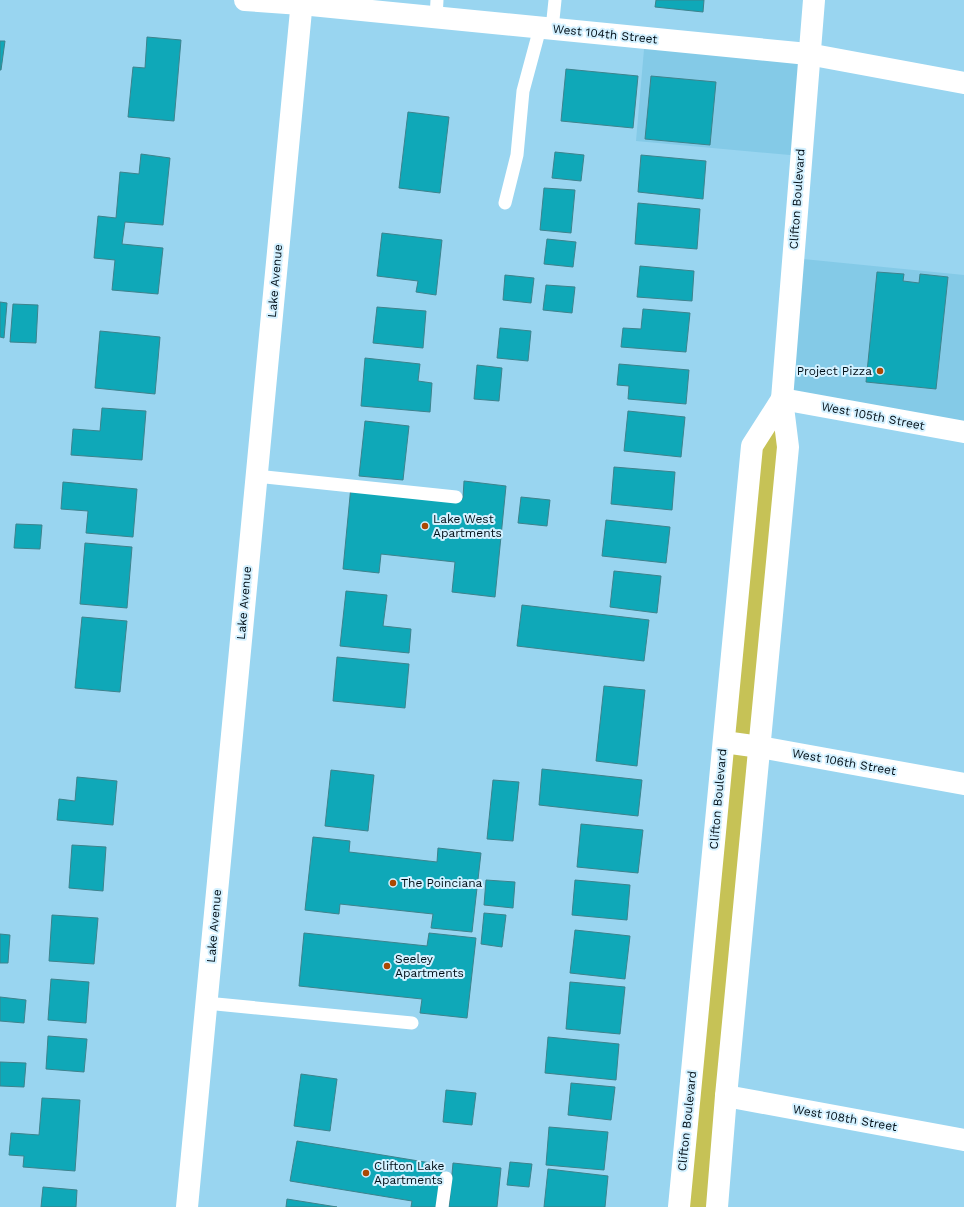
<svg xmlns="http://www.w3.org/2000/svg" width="964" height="1207" font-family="'Work Sans',sans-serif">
<rect width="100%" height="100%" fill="#99d5f0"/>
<g fill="#84cae7">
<path d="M645,38L808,54L801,156L636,141Z"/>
<path d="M793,258L964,275V428L782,399Z"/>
</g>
<path fill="#c6c256" d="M782,399L717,1207H679L752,446Z"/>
<g fill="#0fa8b8" stroke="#3d838d">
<path d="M656,0H704L703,12L655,7Z"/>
<path d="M147,37L181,40L174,121L128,117L133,67L145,68Z"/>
<path d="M0,41H5L1,70H0Z"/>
<path d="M566,69L638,76L633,128L561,121Z"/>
<path d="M651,76L716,82L710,145L645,139Z"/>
<path d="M408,112L449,117L440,193L399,188Z"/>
<path d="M555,152L584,155L581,181L552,178Z"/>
<path d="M141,154L170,158L163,225L125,222L122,244L163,248L158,294L112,290L115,260L94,258L98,216L116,218L120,172L139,174Z"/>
<path d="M641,155L706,161L703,199L638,192Z"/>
<path d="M544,188L575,190L571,233L540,230Z"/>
<path d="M638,203L700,209L697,249L635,244Z"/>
<path d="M382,233L442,240L436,295L416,292L418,281L377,276Z"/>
<path d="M547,239L576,242L573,267L544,264Z"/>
<path d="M640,266L694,271L692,301L637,297Z"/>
<path d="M877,272L904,274L903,281L919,283L920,274L948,277L936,389L866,382Z"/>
<path d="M505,275L534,278L531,303L503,300Z"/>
<path d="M546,285L575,287L572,313L543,310Z"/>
<path d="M0,302L7,303L4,338L0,337Z"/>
<path d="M13,304L38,305L36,343L10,342Z"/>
<path d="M377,307L426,311L423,348L373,343Z"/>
<path d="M643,309L690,313L686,352L621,347L623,328L641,329Z"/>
<path d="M500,328L531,331L528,361L497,358Z"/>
<path d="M100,331L160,337L155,394L95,388Z"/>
<path d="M365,358L420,364L418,381L432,383L430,412L361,406Z"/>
<path d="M619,364L689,370L686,404L628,399L629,386L617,385Z"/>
<path d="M477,365L502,368L499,401L474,399Z"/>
<path d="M102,408L146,411L142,460L71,455L73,429L100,431Z"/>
<path d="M628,411L685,417L681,457L624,451Z"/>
<path d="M365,421L409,426L403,480L359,476Z"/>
<path d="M614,467L675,472L672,510L611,504Z"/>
<path d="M464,481L506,486L495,597L452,592L455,562L381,554L379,573L343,569L351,486L463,498Z"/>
<path d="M63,482L137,489L133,537L86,533L88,511L61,509Z"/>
<path d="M521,497L550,500L547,526L518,523Z"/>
<path d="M606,520L670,527L666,563L602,556Z"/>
<path d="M16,524L42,525L40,549L14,548Z"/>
<path d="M85,543L132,547L127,608L80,604Z"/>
<path d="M614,571L661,576L657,613L610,607Z"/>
<path d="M346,591L387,595L383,626L411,629L409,653L340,646Z"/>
<path d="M522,605L649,620L644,661L517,646Z"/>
<path d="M82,617L127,621L120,692L75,688Z"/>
<path d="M337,657L409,664L405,708L333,701Z"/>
<path d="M604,686L645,690L637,766L596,761Z"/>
<path d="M542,769L642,780L638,816L539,805Z"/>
<path d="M331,770L374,775L368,831L325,826Z"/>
<path d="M77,777L117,781L113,825L57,820L59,799L75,801Z"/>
<path d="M493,780L519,782L513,841L487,839Z"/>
<path d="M581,824L643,830L638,873L577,867Z"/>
<path d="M313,837L350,841L349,852L437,862L438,848L481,853L472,932L431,928L433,914L340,904L339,914L305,910Z"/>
<path d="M72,845L106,847L103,891L69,888Z"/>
<path d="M486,880L515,882L513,908L484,905Z"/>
<path d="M575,880L630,885L627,920L572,915Z"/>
<path d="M484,913L506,915L502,947L481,944Z"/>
<path d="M52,915L98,918L94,964L49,961Z"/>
<path d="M575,930L630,936L625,979L570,973Z"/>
<path d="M304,933L427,946L429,933L476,938L467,1018L420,1013L422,999L299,986Z"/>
<path d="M0,934L10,935L8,963H0Z"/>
<path d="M51,979L89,982L86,1023L48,1020Z"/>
<path d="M570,982L625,987L620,1034L566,1029Z"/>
<path d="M0,997L26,1000L24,1023L0,1021Z"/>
<path d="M48,1036L87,1039L84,1072L46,1069Z"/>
<path d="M548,1037L619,1044L616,1080L545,1073Z"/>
<path d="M0,1062L26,1063L24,1087L0,1086Z"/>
<path d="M301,1074L337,1079L330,1131L294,1126Z"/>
<path d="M571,1083L615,1087L611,1120L568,1115Z"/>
<path d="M446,1090L476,1093L472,1125L443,1122Z"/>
<path d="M42,1098L80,1100L75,1171L23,1167L24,1156L9,1155L11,1133L39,1135Z"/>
<path d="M549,1127L608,1132L604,1170L546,1165Z"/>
<path d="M297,1141L443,1165L436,1207H411L412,1201L290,1181Z"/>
<path d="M510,1162L532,1164L529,1187L507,1185Z"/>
<path d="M453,1163L501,1168L497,1207H449Z"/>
<path d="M548,1169L608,1176L605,1207H544Z"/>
<path d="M43,1187L77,1190L76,1207H41Z"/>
<path d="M287,1199L337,1207H286Z"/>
</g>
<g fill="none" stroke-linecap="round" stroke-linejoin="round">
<g stroke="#fff" stroke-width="13">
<path d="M436,18L437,0"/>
<path d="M552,29L555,0"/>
<path d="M505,203L517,155L523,91L540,28"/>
<path d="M256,476L456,497"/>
<path d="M206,1003L412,1023"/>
<path d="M442,1207L446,1178"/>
</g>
<g stroke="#fff" stroke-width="22">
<path d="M245,0L301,4L808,54L964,83"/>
<path d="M782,399L964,432"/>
<path d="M724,742L760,747L964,784"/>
<path d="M726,1096L964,1140"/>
</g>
<path stroke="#fff" stroke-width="22" d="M187,1207L302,0"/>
<g stroke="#fff" stroke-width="22">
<path d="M679,1207L752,446L782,399"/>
<path d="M717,1207L726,1096L788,447L782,399L814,0"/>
</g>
</g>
<g fill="#aa4903" stroke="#d4f1ff" stroke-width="1.5">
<circle cx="880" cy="371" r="4"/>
<circle cx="425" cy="526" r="4"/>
<circle cx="393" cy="883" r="4"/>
<circle cx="387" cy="966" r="4"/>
<circle cx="366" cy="1173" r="4"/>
</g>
<g text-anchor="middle" stroke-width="4" stroke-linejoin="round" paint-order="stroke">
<g font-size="12" fill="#000e17" stroke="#d4f1ff">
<text transform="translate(605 34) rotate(6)" y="4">West 104th Street</text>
<text transform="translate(797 199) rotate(-86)" y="4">Clifton Boulevard</text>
<text transform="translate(275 281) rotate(-85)" y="4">Lake Avenue</text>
<text transform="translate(873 416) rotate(11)" y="4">West 105th Street</text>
<text transform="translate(244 603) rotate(-85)" y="4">Lake Avenue</text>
<text transform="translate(844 762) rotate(10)" y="4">West 106th Street</text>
<text transform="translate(718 799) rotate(-85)" y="4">Clifton Boulevard</text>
<text transform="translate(214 926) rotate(-85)" y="4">Lake Avenue</text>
<text transform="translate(845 1118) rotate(10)" y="4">West 108th Street</text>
<text transform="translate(687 1121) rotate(-84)" y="4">Clifton Boulevard</text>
</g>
<g font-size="12" fill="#000e17" stroke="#d4f1ff" text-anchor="start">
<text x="872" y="375" text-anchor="end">Project Pizza</text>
<text x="433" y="523">Lake West<tspan x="433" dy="14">Apartments</tspan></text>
<text x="401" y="887">The Poinciana</text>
<text x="395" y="963">Seeley<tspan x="395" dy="14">Apartments</tspan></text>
<text x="374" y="1170">Clifton Lake<tspan x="374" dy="14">Apartments</tspan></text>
</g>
</g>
</svg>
